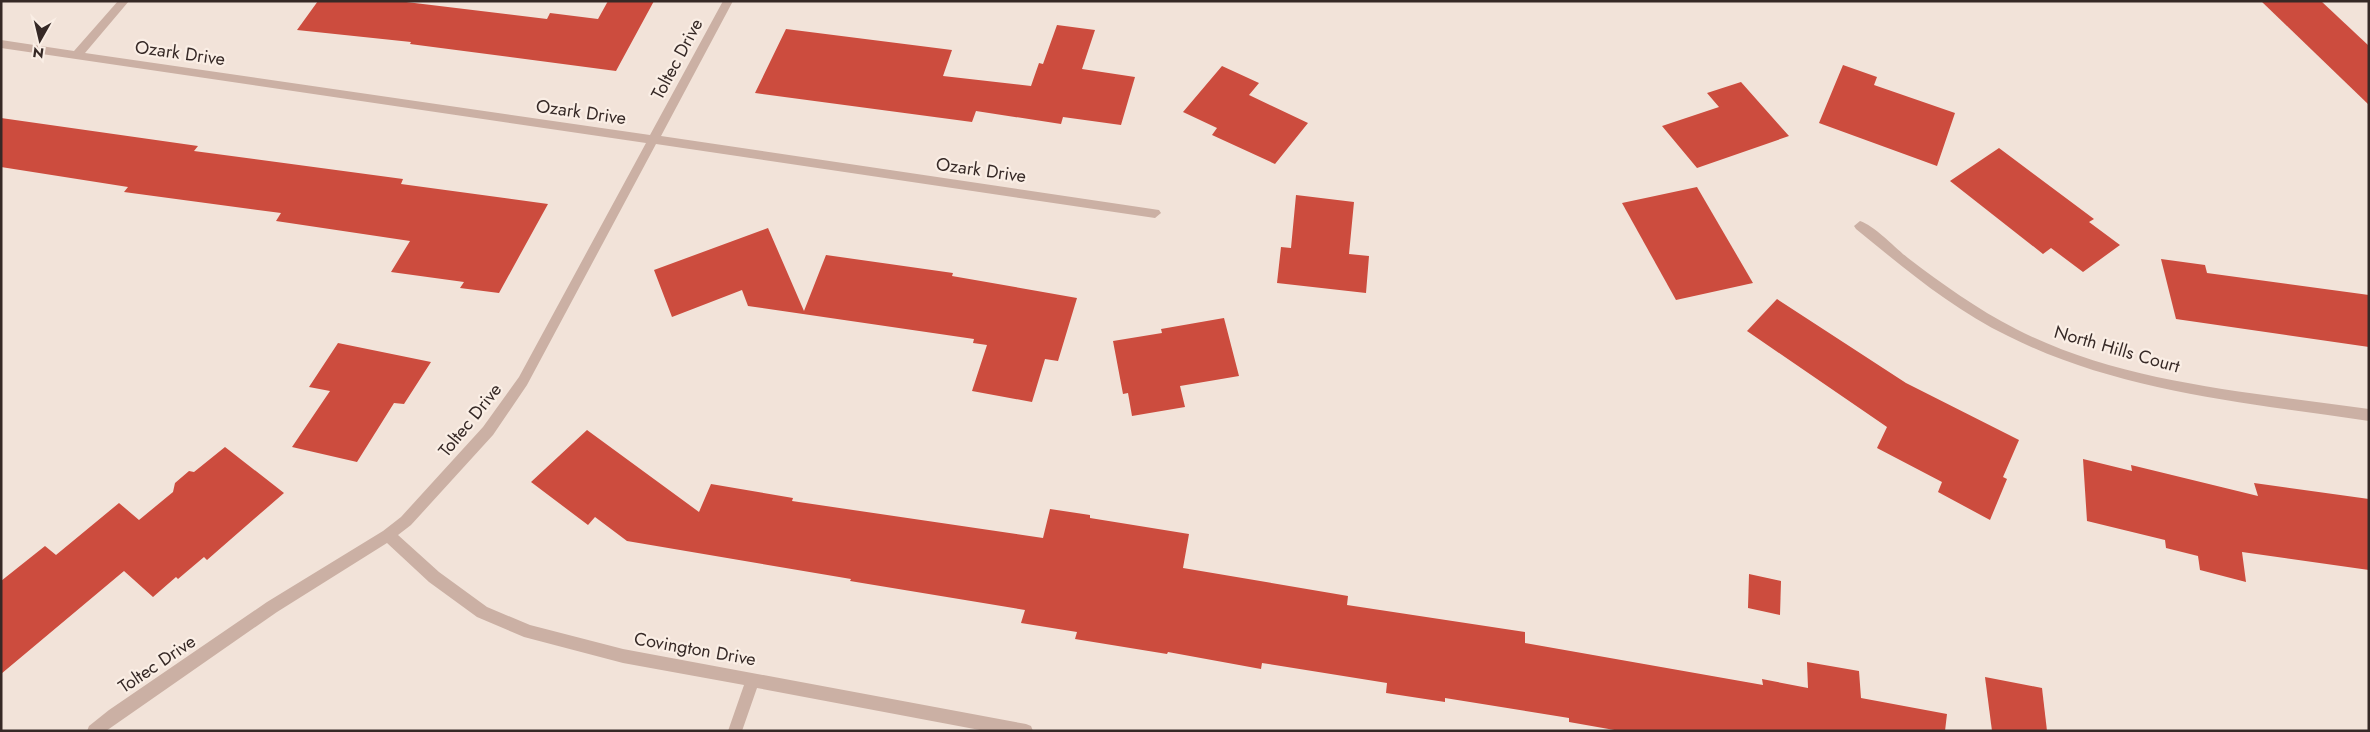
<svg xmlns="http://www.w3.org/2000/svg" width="2370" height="732" font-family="Jost,sans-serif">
<rect width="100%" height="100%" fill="#f2e3d9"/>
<g fill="#cc4c3e">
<path d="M318,1H398L547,19L550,13L598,19L608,1H654L616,71L410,44L411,42L297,30Z"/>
<path d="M2261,1H2321L2369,46V105Z"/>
<path d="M1057,25L1095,30L1082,69L1135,77L1121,125L1063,117L1061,124L976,111L972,122L755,93L786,29L952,50L943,76L1031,86L1039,63L1043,64Z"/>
<path d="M1843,65L1877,77L1874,85L1955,113L1937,166L1819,123Z"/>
<path d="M1222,66L1259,83L1249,95L1308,123L1275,164L1212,135L1217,128L1183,112Z"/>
<path d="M1741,82L1789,136L1697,168L1662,126L1719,107L1707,93Z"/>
<path d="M1,118L198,146L194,151L403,179L401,184L548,204L499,293L460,288L464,282L391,272L410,241L276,221L281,213L124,192L128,187L1,167Z"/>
<path d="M1999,148L2094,219L2089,222L2120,245L2083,272L2051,248L2043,254L1950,181Z"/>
<path d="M1697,187L1753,283L1676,300L1622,203Z"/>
<path d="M1296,195L1354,202L1349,254L1369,256L1366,293L1277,283L1281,247L1291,248Z"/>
<path d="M768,228L804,311L826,255L953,273L952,276L1077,298L1058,361L1045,359L1032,402L972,391L987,345L973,343L974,339L748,306L742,290L672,317L654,270Z"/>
<path d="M2161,259L2205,265L2207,273L2369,295V347L2176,319Z"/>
<path d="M1777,299L1906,383L2019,440L2003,477L2007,479L1990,520L1938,492L1942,482L1877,448L1887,427L1747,331Z"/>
<path d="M1224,318L1239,376L1180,386L1185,407L1132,416L1128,393L1123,394L1113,341L1162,333L1161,329Z"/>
<path d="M338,343L431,362L404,404L394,403L357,462L292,447L330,391L309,387Z"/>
<path d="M587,430L699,512L711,484L793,498L792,501L1043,538L1050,509L1090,515V518L1189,534L1183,568L1348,596L1347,605L1525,632V643L1763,685L1762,679L1808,688L1807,662L1859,671L1861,698L1947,714L1945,731H1620L1569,722V718L1445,698V702L1386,693L1387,683L1262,663L1261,669L1168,652L1167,654L1075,639L1077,632L1021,623L1025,610L850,581L851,579L627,541L595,517L588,525L531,482Z"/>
<path d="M225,447L284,493L207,560L204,557L178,579L176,577L153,597L124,571L1,674V581L45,546L56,555L119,503L139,520L173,492L175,483L189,471L194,472Z"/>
<path d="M2083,459L2132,471L2131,465L2258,496L2254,483L2369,499V570L2242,552L2246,582L2200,570L2198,556L2166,548L2165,540L2087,521Z"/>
<path d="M1749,574L1781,581L1780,615L1748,608Z"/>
<path d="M1985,677L2042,688L2047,731H1992Z"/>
</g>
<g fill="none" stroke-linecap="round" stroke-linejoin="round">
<g fill="#cbb0a4" fill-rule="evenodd">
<path d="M118,1H129L85,53L650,135L723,1H733L661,136L1159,210L1161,213L1155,218L656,144L527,385L493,435L411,525L398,535L439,572L487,607L530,625L623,649L1026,724L1031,726L1033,731H985L757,688L742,731H728L744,685L623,663L524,637L477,617L429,582L387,543L277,612L106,731H87L89,726L109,710L267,602L383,531L401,517L483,427L519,377L646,143L1,48V40L74,51Z"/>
<path d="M1860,221C1875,226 1895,248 1908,258C1942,284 1977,309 2016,329C2123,384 2251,392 2369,409V421C2248,403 2119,392 2008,336C1952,309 1904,268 1856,229L1854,226Z"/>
</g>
</g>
<g text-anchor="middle" stroke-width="4.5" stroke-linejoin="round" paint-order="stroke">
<g font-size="18" fill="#362926" stroke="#faeee5">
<text transform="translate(180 53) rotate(8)" y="6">Ozark Drive</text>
<text transform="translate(677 59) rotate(-62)" y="6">Toltec Drive</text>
<text transform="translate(581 112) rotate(8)" y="6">Ozark Drive</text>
<text transform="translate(981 170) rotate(8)" y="6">Ozark Drive</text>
<text transform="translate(2117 349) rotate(16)" y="6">North Hills Court</text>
<text transform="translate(470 420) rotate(-51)" y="6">Toltec Drive</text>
<text transform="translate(695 649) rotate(10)" y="6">Covington Drive</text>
<text transform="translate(157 664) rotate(-34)" y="6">Toltec Drive</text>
</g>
</g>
<rect width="2370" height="732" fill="none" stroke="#362926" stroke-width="5"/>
<g transform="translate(40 40) rotate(188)" stroke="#faeee5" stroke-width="4" paint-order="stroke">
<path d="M0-4L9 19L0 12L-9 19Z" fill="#362926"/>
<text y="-8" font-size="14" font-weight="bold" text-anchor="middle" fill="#362926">N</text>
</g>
</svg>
